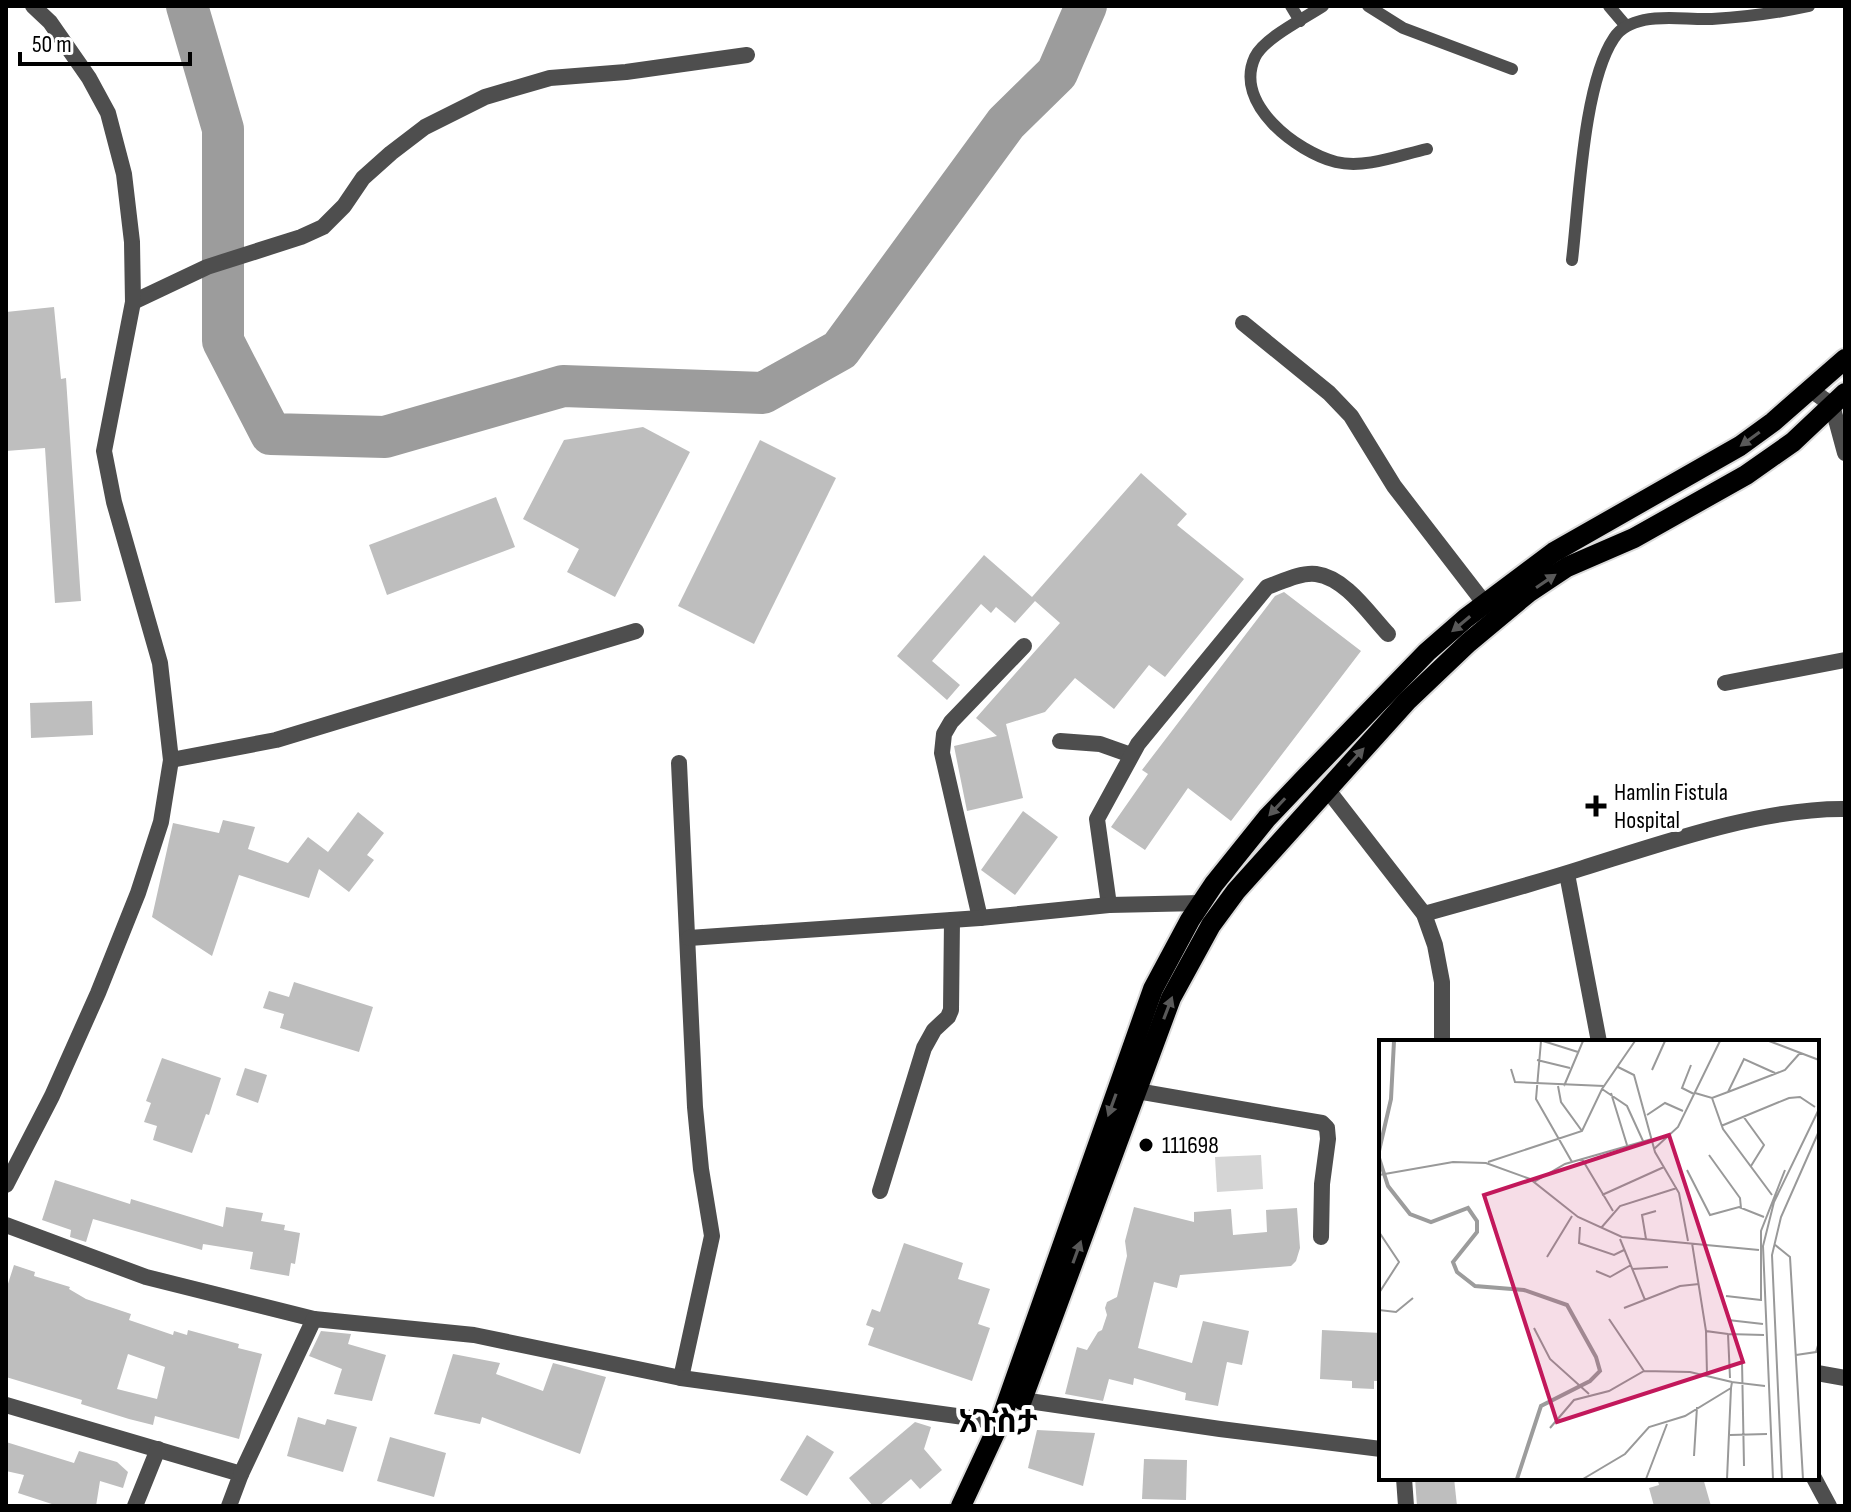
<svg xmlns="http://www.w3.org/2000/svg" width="1851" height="1512" font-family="'Sofia Sans Condensed','Noto Sans Ethiopic',sans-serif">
<rect width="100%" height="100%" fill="#fff"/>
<path fill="#d5d5d5" d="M1261,1155L1263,1189L1217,1192L1215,1157Z"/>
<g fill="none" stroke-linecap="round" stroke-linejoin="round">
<path stroke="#9c9c9c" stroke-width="42" d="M187,6L223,129V341L271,434L385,437L563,386L763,393L840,350L1006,123L1057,73L1086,6"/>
</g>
<g fill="#bebebe" fill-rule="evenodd">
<path d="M54,307L61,379L66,378L81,601L55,603L45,448L6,451V312Z"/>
<path d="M643,427L690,452L615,597L567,572L579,549L523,519L564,440Z"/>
<path d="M760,440L836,478L754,644L678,606Z"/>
<path d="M1141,473L1187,514L1177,525L1244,579L1165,677L1149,665L1114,709L1075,678L1045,712L1006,724L1023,798L967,811L954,746L997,736L976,718L1060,623L1035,601L1015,623L996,607L991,613L981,604L932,661L960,685L947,700L897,656L984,555L1032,597Z"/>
<path d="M496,497L515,547L387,595L369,545Z"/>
<path d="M1284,592L1361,651L1231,821L1188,788L1145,850L1111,827L1148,774L1142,770L1275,596Z"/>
<path d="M92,701L93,735L31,738L30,703Z"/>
<path d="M1023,811L1058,837L1015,895L981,870Z"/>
<path d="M358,812L384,833L367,855L374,860L349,892L319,869L309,898L239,875L212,956L152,917L173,823L219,833L223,820L255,827L248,849L288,863L308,837L328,852Z"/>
<path d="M294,982L373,1007L359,1052L280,1028L284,1014L263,1008L269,991L289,997Z"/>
<path d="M162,1058L221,1078L209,1115L206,1114L192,1153L153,1140L157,1126L144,1122L151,1103L146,1101Z"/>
<path d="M245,1068L267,1075L258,1103L236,1095Z"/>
<path d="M55,1180L130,1204L131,1199L223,1227L226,1207L263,1213L261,1221L285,1225L284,1230L300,1233L295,1264L291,1263L289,1276L250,1269L253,1252L203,1244L202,1250L93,1219L86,1242L70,1237L71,1230L42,1220Z"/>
<path d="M1134,1207L1194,1222V1212L1231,1209L1233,1235L1267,1232L1266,1210L1297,1208L1300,1248L1296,1261L1291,1266L1180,1275L1177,1288L1154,1282L1138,1348L1192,1363L1203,1321L1249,1331L1242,1365L1227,1362L1218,1406L1185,1400L1186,1393L1134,1378L1133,1385L1109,1379L1103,1401L1065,1394L1077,1347L1087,1350L1098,1332L1102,1330L1107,1315L1105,1308L1107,1302L1117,1297L1127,1256L1125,1241Z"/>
<path d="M904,1243L963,1263L958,1279L990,1289L978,1324L990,1328L972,1381L868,1345L874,1328L866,1325L872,1309L880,1312Z"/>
<path d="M14,1265L35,1272L34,1276L70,1287L69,1289L86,1299L131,1314L129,1320L173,1335L174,1331L187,1335L188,1330L239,1344L238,1348L262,1354L239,1439L155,1416L153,1425L129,1419L81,1404L82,1400L6,1377V1290ZM128,1354L165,1367L157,1399L117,1389Z"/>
<path d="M1322,1330L1381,1333V1381H1374V1389L1352,1388V1381L1320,1379Z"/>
<path d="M321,1331L351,1334L348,1344L386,1355L372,1401L334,1394L342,1369L309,1356Z"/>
<path d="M453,1354L500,1363L496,1374L543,1391L553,1363L606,1377L580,1454L482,1417L480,1424L434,1414Z"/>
<path d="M298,1417L325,1425L327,1419L357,1427L343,1472L287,1456Z"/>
<path d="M915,1422L931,1427L924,1449L942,1470L920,1489L911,1479L879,1506H873L849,1478Z"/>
<path d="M1037,1430L1095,1433L1083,1486L1028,1468Z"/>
<path d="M807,1435L834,1452L807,1496L780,1480Z"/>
<path d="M390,1437L446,1453L434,1497L377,1481Z"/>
<path d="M6,1442L74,1463L79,1451L117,1462L128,1472L123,1488L100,1481L96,1506H58L18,1493L24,1475L6,1471Z"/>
<path d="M1144,1459L1187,1460L1186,1500L1142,1499Z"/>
<path d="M1415,1478H1454L1457,1506H1417Z"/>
<path d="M1657,1478H1703L1711,1506H1654L1649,1488L1659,1485Z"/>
</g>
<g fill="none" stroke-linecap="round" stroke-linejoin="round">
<defs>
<g id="primary">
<path d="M1022,1400L1171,998L1211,925L1236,891L1407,701L1468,643L1528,593L1567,567L1634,538L1746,475L1793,442L1845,393"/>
<path d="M961,1506L1000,1422L1153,989L1190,920L1214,884L1267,818L1305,778L1427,652L1466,618L1554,552L1740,446L1773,422L1845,359"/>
</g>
</defs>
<use href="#primary" stroke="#dbdbdb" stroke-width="24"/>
<g stroke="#4e4e4e" stroke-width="12">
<path d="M1291,6L1300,21"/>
<path d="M1323,6C1305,18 1264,38 1255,57C1233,104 1297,152 1336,162C1365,169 1400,155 1427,149"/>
<path d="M1368,6L1403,28L1512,69"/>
<path d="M1609,6L1626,26"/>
<path d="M1572,260C1579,203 1583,84 1614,38C1621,27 1632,23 1644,20C1667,15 1689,20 1712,19C1744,17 1777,13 1809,6"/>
</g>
<g stroke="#4e4e4e" stroke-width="16">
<path d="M133,302L207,267L301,237L323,227L344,206L363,178L391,153L425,127L485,97L550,78L626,72L747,55"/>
<path d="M1243,323L1329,393L1351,416L1394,486L1485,604"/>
<path d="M1811,390L1832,405L1845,453"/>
<path d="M1725,683L1845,660"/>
<path d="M1060,741L1100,744L1131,755"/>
<path d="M171,760L276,740L636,631"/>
<path d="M679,763L695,1107L701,1169L712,1236L681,1378"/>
<path d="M1327,789L1424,914L1435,945L1442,982V1042"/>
<path d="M1567,874L1599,1042"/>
<path d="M1109,905L1097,819L1138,744L1267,587C1281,582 1301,572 1316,574C1346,578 1369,614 1388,634"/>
<path d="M1424,914C1477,899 1530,885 1583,868C1663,843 1762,808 1845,809"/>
<path d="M980,918L942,753L944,734L951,722L1024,646"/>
<path d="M689,938L980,918L1109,905L1201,903"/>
<path d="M1137,1091L1322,1123L1327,1128L1328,1139L1322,1184L1321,1237"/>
<path d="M6,1185L52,1096L98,993L138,893L161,822L171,760L160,663L114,502L104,451L133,302L132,242L124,174L108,113L89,78L50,22L33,6"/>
<path d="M880,1191L924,1048L934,1030L948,1017L951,1010L952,920"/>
<path d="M6,1225L146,1277L314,1319"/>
<path d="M1817,1373L1845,1378"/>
<path d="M1022,1400L1220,1429L1381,1449"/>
<path d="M6,1405L241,1474L229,1506"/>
<path d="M241,1474L314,1319L474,1335L681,1378L1000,1422"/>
<path d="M1404,1478L1406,1506"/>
<path d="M1814,1478L1829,1506"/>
<path d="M135,1506L158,1449"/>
</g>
<use href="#primary" stroke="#000" stroke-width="20"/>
</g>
<defs><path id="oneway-solid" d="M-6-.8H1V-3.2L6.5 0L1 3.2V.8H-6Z" transform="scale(2)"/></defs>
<g fill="#595959">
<use href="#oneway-solid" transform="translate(1750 439) rotate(144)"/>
<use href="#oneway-solid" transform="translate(1546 581) rotate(-34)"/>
<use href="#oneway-solid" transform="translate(1461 624) rotate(140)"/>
<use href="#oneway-solid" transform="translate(1356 757) rotate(-48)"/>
<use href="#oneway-solid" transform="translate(1277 807) rotate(133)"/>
<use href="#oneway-solid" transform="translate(1168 1008) rotate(-69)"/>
<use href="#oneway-solid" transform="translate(1112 1105) rotate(110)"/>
<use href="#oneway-solid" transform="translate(1077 1252) rotate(-70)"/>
</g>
<g fill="#000" stroke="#fff" stroke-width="3">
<path d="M1592 794h8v8h8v8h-8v8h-8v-8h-8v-8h8z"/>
<circle cx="1146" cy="1145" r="8"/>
</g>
<g text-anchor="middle" stroke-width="8" stroke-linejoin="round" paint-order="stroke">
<g font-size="24" fill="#000" stroke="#fff" text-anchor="start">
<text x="1614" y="800">Hamlin Fistula<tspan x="1614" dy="28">Hospital</tspan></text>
<text x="1162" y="1153">111698</text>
</g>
<g font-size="32" font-weight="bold" fill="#000" stroke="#fff">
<text x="998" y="1432">አጉስታ</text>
</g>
</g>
<g transform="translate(1379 1040)">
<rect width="440" height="440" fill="#fff"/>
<path fill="none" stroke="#9c9c9c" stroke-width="4" d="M0,111L12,59L15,1M0,118L9,146L31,174L52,182L89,168L98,181V192L74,222L78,232L96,246L145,250L188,265L217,317L221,331L211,341L162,366L138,439"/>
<path fill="none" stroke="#999" stroke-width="2" d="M162,1L157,59L193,122M164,1L199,12M390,1L440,20M158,20L191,28M312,25L303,48L315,54M239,27L255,35L276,112L300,153L309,201M132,29L136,42L225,46M273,30L286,1M179,46L182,62L203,91M185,46L204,1M223,49L248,66L264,101M349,52L365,19L396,33M232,53L248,105M316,53L333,58L349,52L406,30L421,13M333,58L344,89L393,155M268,75L286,63L304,71M364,76L385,105L372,126M342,86L410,58L421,57L436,67M275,109L299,87L341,1M330,115L361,158L362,168M203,119L234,171M109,122L203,91L223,49L256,1M308,130L331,175L360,167L385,177M0,135L74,122L107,123L151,139L199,177L243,197L380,210M155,142L186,124L273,99M223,155L285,127M201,187L200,203L235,215L245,210M222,188L241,166L298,148M0,192L20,222L0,253M241,199L266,260M267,199L263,175L277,171M313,203L327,291L349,294M395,204L411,217L424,439M168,217L193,176M253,229L289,227M217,231L231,237L252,225M347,256L382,260M382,261V191L406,130M245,268L301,246L320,244M0,270L17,272L34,258M230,279L265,331M349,280L384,284M155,288L171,319L210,354M327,291L328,335M417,315L437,312L440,302M363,321L365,426M351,338L349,294L385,295M171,388L195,360L230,351L265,331L311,332L353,342M351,395L388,394M315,416L318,367M204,439L246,414L270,387L306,376L352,348L353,342L386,346M267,439L288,384M348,439L352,348M394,439L384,206L395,162L440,69M403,439L393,215L402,177L440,91"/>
<path fill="#c2185b" fill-opacity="0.15" stroke="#c2185b" stroke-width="4" d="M290,95L364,322L178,382L105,155Z"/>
<rect width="440" height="440" fill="none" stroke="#000" stroke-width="4"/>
</g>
<rect width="1851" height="1512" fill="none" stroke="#000000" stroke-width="16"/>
<path d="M20 52v12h170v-12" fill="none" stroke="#000000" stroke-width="4"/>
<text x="32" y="52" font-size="24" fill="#000000" stroke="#ffffff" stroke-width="6" paint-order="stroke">50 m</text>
</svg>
